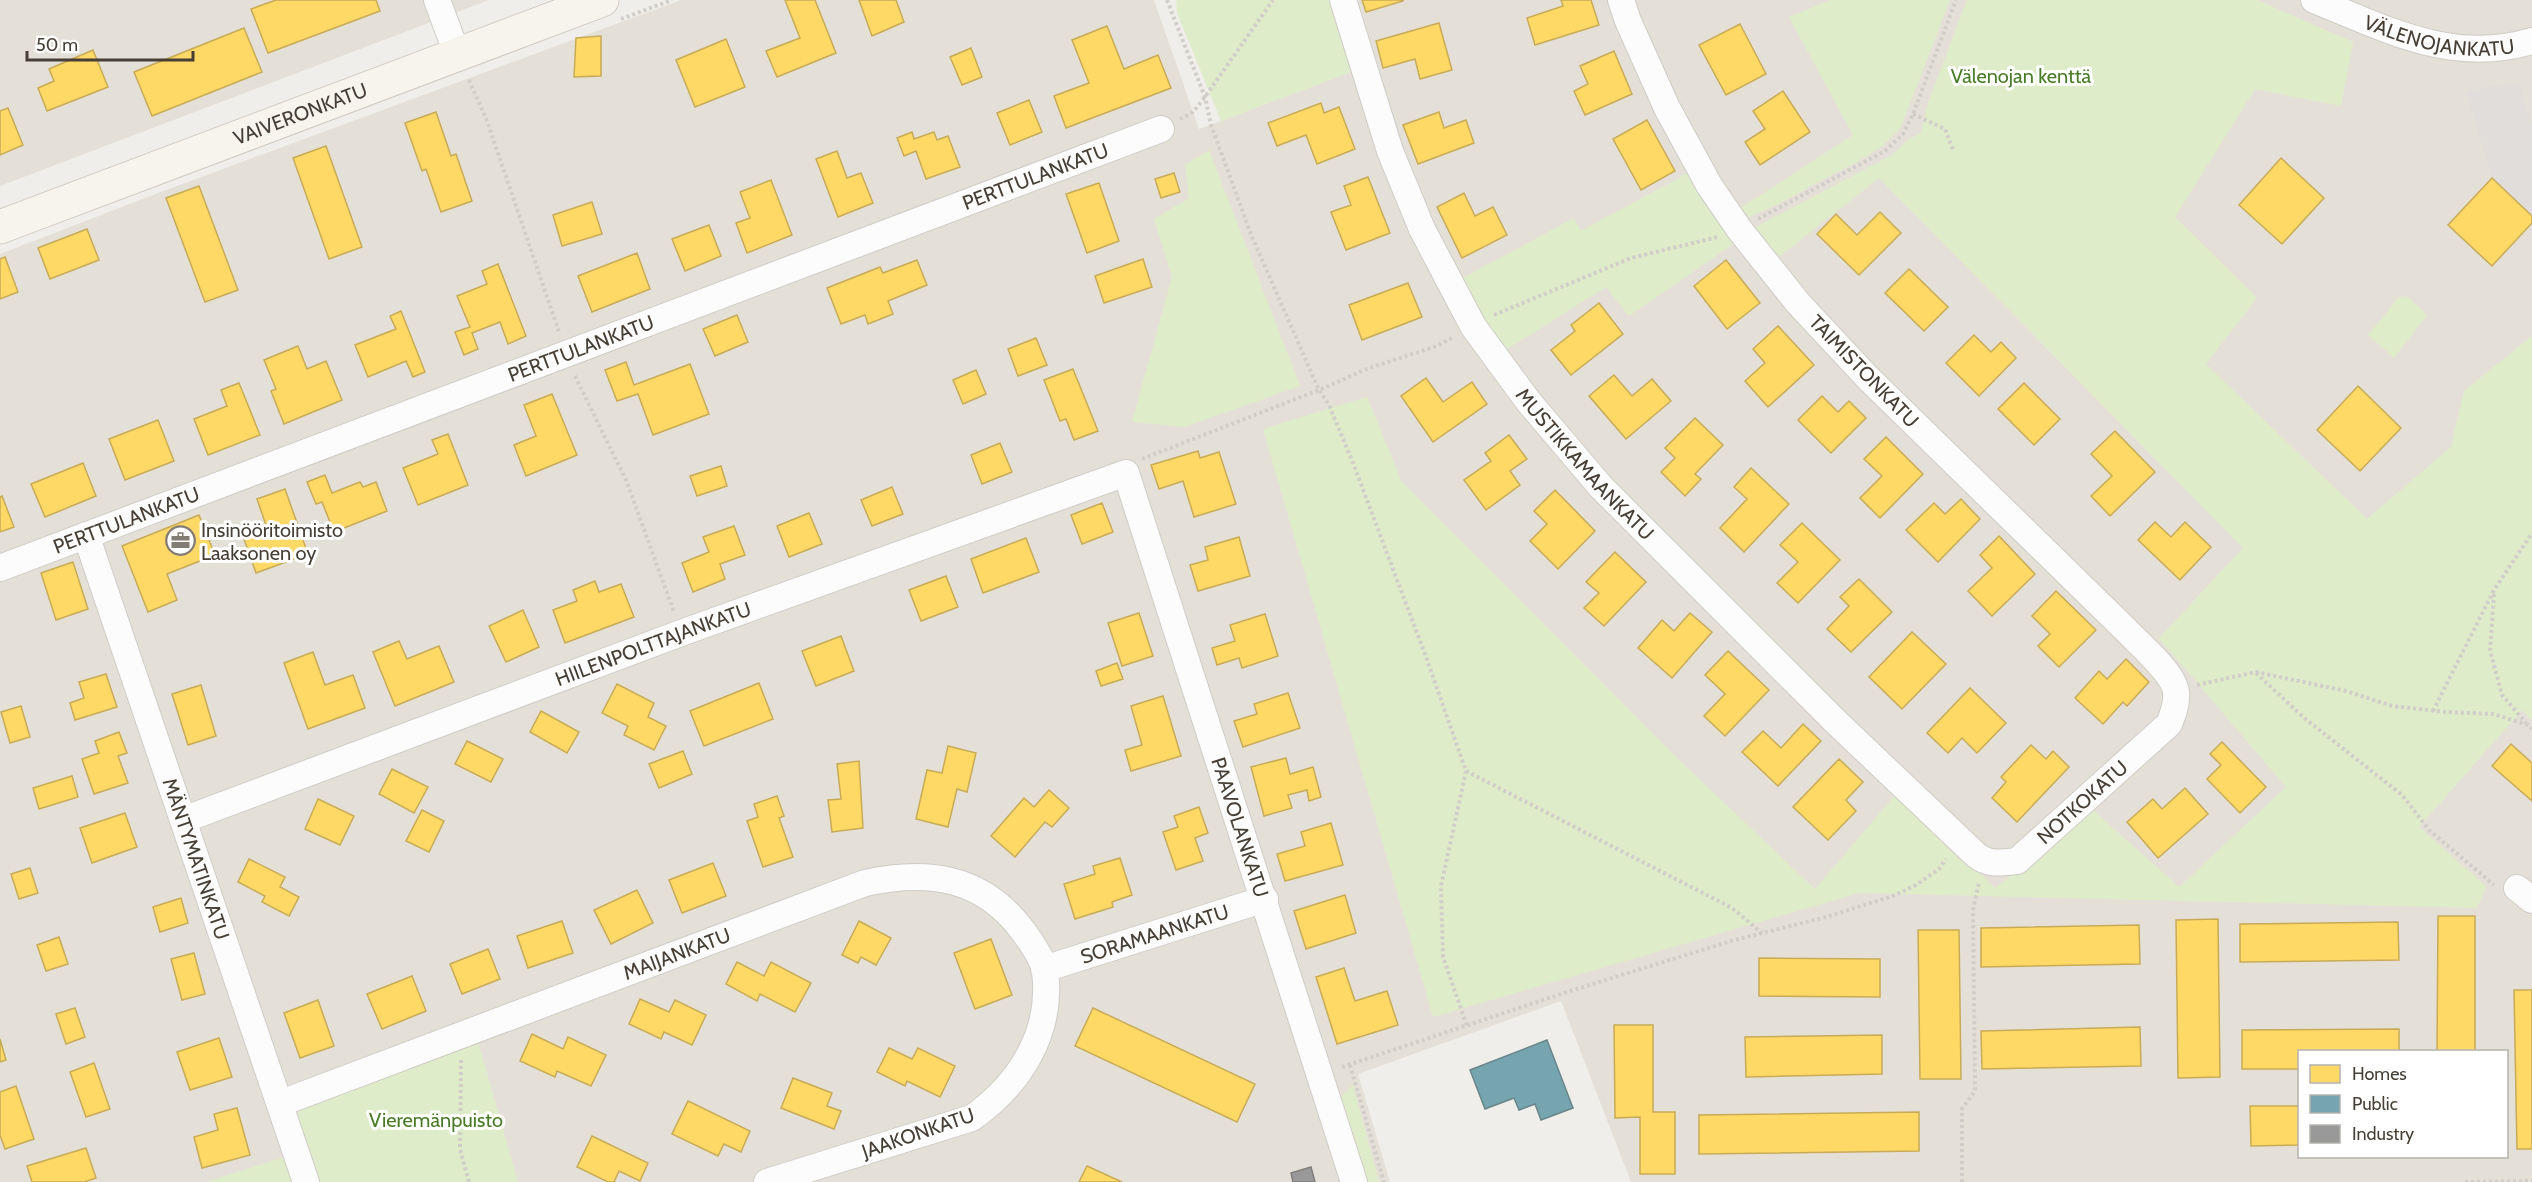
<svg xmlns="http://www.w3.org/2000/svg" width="2532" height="1182" font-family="Cabin,sans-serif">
<rect width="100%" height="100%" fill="#f0eeea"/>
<g fill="#e5e0d7" fill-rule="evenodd">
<path d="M0,0H489L0,186Z"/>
<path d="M681,0H1154L1199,129L1377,62L1357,0H2532V1182H1631L1561,1001L1358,1074L1390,1182H0V254L150,196ZM2300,1052H2506V1156H2300Z"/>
</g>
<g fill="#dfecc9">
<path d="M1176,0H1332L1354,71L1221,121L1177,13Z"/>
<path d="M1831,0H1950L1901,127C1880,154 1846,167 1816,183C1793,196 1770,210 1745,218L1739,209L1853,135L1789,17Z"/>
<path d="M1967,0H2257L2353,42L2341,106L2255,89L2175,217L2257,298L2206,364L2367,519L2451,447L2464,391L2532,336V720L2522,710L2419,827L2486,886L2477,908L1859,893L1433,1017L1263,429L1367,397L1402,482L1681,762L1815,889L1896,794L1995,888L2094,811L2179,887L2286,787L2159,638L2243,548L1879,178L1775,260L1754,228L1892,155L1909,139L1920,134L1928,103Z"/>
<path d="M1209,150L1300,386L1184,427L1132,422L1172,277L1154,219L1189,198L1185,165Z"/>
<path d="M1690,172L1736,242L1629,316L1606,287L1504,351L1486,327L1461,279L1574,218L1581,231Z"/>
<path d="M2400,296L2408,297L2427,315L2394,358L2368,335Z"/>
<path d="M477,1038L518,1182H317L297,1119L298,1112L305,1103Z"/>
<path d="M1353,1085L1379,1182H1364L1338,1099Z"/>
<path d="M288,1156L297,1182H206Z"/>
</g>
<path fill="#e0ddda" d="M2518,82L2532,126V216L2492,178L2466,91Z"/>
<g fill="#ffd966" stroke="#c8ab57" stroke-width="1.5">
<path d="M276,0H376L380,11L268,53L251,9Z"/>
<path d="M785,0H815L836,53L777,77L766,51L800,38Z"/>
<path d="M859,0H896L904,22L872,36Z"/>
<path d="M1362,0H1403V1L1366,12Z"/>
<path d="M1561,0H1591L1599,25L1535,45L1527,18L1563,6Z"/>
<path d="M1439,23L1452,70L1420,79L1415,59L1383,68L1376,41Z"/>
<path d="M1740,24L1766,74L1726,95L1699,45Z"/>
<path d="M1107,26L1124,69L1158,55L1171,88L1066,128L1054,96L1089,83L1072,40Z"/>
<path d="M244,28L262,72L152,116L134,72Z"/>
<path d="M601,36V76L574,77L576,38Z"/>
<path d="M726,39L745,87L695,107L676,60Z"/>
<path d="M971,48L982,77L962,85L950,57Z"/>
<path d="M93,50L108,87L47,111L38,88L54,81L49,69Z"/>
<path d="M1614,51L1632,94L1585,115L1574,91L1588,84L1580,66Z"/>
<path d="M1783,91L1810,132L1760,165L1745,142L1765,129L1753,111Z"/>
<path d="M1029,100L1042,132L1010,145L997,113Z"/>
<path d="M1321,103L1324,113L1339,107L1355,149L1317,164L1306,135L1277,146L1268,123Z"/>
<path d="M8,108L23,145L0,155V111Z"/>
<path d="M436,112L451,156L456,154L472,201L441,212L426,169L422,171L405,123Z"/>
<path d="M1439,112L1444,128L1466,120L1474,143L1418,164L1403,125Z"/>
<path d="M1647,120L1675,171L1641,190L1613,139Z"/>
<path d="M912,132L914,139L934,132L937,140L948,136L960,167L926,179L916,151L904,156L897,138Z"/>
<path d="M326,146L362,247L329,259L293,158Z"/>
<path d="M837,151L847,178L861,173L873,203L838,217L816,159Z"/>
<path d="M2281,158L2324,198L2282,244L2239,205Z"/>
<path d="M1174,173L1180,192L1161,198L1155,179Z"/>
<path d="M1368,177L1390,233L1346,250L1331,212L1351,205L1344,186Z"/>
<path d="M2492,178L2532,216V223L2492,266L2448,225Z"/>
<path d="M771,180L792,235L747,253L736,223L750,218L740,192Z"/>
<path d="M1099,183L1119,241L1087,253L1066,194Z"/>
<path d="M199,186L238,290L205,302L166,198Z"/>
<path d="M1464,193L1475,216L1493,207L1507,235L1462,258L1437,207Z"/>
<path d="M592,202L602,234L562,246L553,215Z"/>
<path d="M1880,212L1901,233L1859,275L1817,234L1836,214L1857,235Z"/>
<path d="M709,225L721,256L685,271L672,239Z"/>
<path d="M87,229L99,260L50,279L38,248Z"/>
<path d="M637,253L650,289L592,312L578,276Z"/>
<path d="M5,257L18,292L0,299V259Z"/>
<path d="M1143,259L1152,287L1104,303L1095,276Z"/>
<path d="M917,260L927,285L888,301L893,314L868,324L865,315L841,324L827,288L880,267L883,273Z"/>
<path d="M1726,260L1760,303L1727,329L1694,286Z"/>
<path d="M498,264L526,336L508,344L500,322L472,333L478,349L464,355L455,332L470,327L457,296L487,284L482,271Z"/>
<path d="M1909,269L1948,307L1924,331L1885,293Z"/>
<path d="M1408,283L1422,317L1362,340L1349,305Z"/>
<path d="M1599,303L1623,334L1571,375L1551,350L1575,331L1571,325Z"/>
<path d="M401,311L425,372L413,377L406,361L368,377L355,345L396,329L390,316Z"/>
<path d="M737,315L748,342L715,356L703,329Z"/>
<path d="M1778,326L1814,365L1768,407L1745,381L1765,363L1753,349Z"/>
<path d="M1974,335L1991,352L2001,342L2016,358L1979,396L1946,363Z"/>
<path d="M1036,338L1047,365L1018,376L1008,349Z"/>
<path d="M298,346L307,369L326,361L342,400L284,424L271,391L276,389L264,360Z"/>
<path d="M626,362L634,385L690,364L709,414L653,435L638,394L617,401L605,370Z"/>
<path d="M1073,369L1098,431L1074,440L1066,419L1060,421L1044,380Z"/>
<path d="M976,370L986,394L963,404L953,380Z"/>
<path d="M1614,375L1632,396L1652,379L1671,401L1626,439L1589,396Z"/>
<path d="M1426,378L1443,402L1472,382L1487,404L1433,442L1401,396Z"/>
<path d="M239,383L260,435L208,455L194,419L227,406L221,390Z"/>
<path d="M2024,383L2060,419L2034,445L1998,409Z"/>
<path d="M2358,386L2401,428L2360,471L2317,430Z"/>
<path d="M552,394L577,455L526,476L514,445L536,436L524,405Z"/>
<path d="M1822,396L1838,412L1849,401L1866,418L1831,453L1798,420Z"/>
<path d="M1695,418L1723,445L1695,474L1701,479L1685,496L1661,472L1675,458L1665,448Z"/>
<path d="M158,420L174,461L125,480L109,439Z"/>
<path d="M2115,431L2155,472L2110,516L2091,496L2112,476L2091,454Z"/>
<path d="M448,434L468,485L418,505L403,468L438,454L432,440Z"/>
<path d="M1509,435L1527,459L1510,471L1520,485L1486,510L1464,480L1491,461L1485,453Z"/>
<path d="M1886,437L1923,474L1880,518L1860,498L1882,476L1864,459Z"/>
<path d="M1000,443L1012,472L982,484L971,455Z"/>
<path d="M1198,451L1200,458L1219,452L1236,504L1194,517L1183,481L1159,489L1151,465Z"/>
<path d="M83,463L96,496L45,517L31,484Z"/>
<path d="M721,466L727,486L697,496L690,476Z"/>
<path d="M1751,468L1789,504L1744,552L1720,528L1747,499L1734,487Z"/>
<path d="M325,475L332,493L360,482L363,487L376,482L387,511L334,532L322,502L316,504L307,482Z"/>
<path d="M892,487L903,514L872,526L861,500Z"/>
<path d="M285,489L308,554L256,573L244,539L268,531L257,499Z"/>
<path d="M1555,490L1595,531L1558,569L1530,541L1547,524L1534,511Z"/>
<path d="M2,496L14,527L0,532V497Z"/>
<path d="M1961,499L1980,519L1938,562L1906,530L1934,503L1945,514Z"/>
<path d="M1102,503L1113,532L1082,544L1071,515Z"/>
<path d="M809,513L822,544L789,557L777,526Z"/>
<path d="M199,515L215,555L167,574L177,600L148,612L122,546Z"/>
<path d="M2155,522L2171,537L2185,522L2211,547L2180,580L2138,540Z"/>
<path d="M1802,523L1840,560L1798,603L1777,583L1798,562L1780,545Z"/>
<path d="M734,526L745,555L720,564L725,579L693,592L682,563L709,552L703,537Z"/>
<path d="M1999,536L2035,574L1992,616L1968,591L1992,568L1980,555Z"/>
<path d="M1239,537L1250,576L1198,591L1190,565L1208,560L1205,547Z"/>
<path d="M1026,538L1039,572L983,593L971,559Z"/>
<path d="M1615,552L1646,582L1604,626L1584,608L1599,593L1586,582Z"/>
<path d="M73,562L88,609L56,620L41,573Z"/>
<path d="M946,576L958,607L921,621L909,590Z"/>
<path d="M1859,579L1892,612L1851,652L1827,629L1849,606L1840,597Z"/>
<path d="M595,581L599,592L621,584L634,617L565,643L553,610L577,601L573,590Z"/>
<path d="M2056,591L2096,630L2059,667L2038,646L2050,634L2032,616Z"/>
<path d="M523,610L539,647L506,662L489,626Z"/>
<path d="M1139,613L1153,656L1122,666L1108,623Z"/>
<path d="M1690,613L1712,632L1672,678L1638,648L1662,620L1674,631Z"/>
<path d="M1265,614L1278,656L1242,668L1239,658L1217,665L1212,648L1235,641L1230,625Z"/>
<path d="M1912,632L1946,664L1902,709L1869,677Z"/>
<path d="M841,636L854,671L816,686L802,651Z"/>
<path d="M399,641L407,659L439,646L454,682L395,706L373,652Z"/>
<path d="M1728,651L1769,690L1725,736L1704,716L1725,694L1705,675Z"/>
<path d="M313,652L325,685L353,675L365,708L308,729L284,663Z"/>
<path d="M2126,659L2149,682L2127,706L2123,702L2103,724L2075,698L2099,671L2107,679Z"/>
<path d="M1117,663L1123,679L1101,686L1096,671Z"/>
<path d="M106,674L117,707L75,720L70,703L84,698L79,682Z"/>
<path d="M759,683L773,719L704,746L690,711Z"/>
<path d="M617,684L654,703L648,717L666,726L654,750L624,735L628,726L602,713Z"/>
<path d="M201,685L216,736L188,745L172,694Z"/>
<path d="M1970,688L2006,723L1977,753L1962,738L1948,753L1927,733Z"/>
<path d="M1288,693L1300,728L1243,747L1234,721L1257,714L1254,704Z"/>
<path d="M1163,696L1181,756L1131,771L1125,750L1142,745L1131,706Z"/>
<path d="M21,706L30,737L10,743L1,712Z"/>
<path d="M541,711L579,732L567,753L530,732Z"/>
<path d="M1803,724L1821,741L1778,786L1742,752L1763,731L1781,748Z"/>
<path d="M119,732L127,753L118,756L128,783L94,794L82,759L99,753L95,741Z"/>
<path d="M467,741L503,759L491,782L455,764Z"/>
<path d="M2222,742L2266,787L2240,813L2207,779L2221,765L2210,754Z"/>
<path d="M2511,744L2532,763V801L2492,766Z"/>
<path d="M2031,745L2046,759L2053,751L2069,767L2017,822L1992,798L2006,782L2001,777Z"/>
<path d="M948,746L976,753L967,792L957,789L948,827L916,819L927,770L942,773Z"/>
<path d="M683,751L692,774L659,788L649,764Z"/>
<path d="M1286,758L1290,774L1313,767L1321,797L1309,801L1307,790L1288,795L1292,808L1264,816L1251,767Z"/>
<path d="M1839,759L1863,782L1846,800L1856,811L1828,840L1793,807Z"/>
<path d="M859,761L863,828L832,832L828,800L841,799L837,764Z"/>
<path d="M392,769L428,787L414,813L379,794Z"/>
<path d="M72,776L78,797L39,809L33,788Z"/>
<path d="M2185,788L2208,814L2158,858L2127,822L2153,799L2162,809Z"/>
<path d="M1049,790L1069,808L1052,827L1045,822L1015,857L991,836L1024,798L1034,807Z"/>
<path d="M777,796L784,816L779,818L793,857L763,867L747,821L758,817L754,804Z"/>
<path d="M318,799L354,816L340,845L305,829Z"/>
<path d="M1199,807L1208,833L1195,838L1203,861L1176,870L1163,832L1178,827L1174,816Z"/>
<path d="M422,810L444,821L429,852L406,841Z"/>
<path d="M125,813L137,847L92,863L80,828Z"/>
<path d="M1331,823L1343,865L1285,881L1277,854L1305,846L1301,832Z"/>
<path d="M1120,858L1132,895L1112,902L1113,907L1075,919L1064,884L1095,874L1093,866Z"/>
<path d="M249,859L285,877L280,887L299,897L289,916L262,902L265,896L238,882Z"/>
<path d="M713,863L726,896L682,913L669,880Z"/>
<path d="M30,868L38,893L19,899L11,874Z"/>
<path d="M637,890L653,923L611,944L594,910Z"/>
<path d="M1345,895L1356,933L1306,949L1294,911Z"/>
<path d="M181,898L188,923L160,932L153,907Z"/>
<path d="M2438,916H2475V1052H2437Z"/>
<path d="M2218,919L2220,1077L2178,1078L2176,920Z"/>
<path d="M562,921L573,953L528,968L517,936Z"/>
<path d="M859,921L891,938L876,965L861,957L858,963L842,955Z"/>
<path d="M2398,922L2399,960L2240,962V924Z"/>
<path d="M2139,925L2140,964L1981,967V928Z"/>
<path d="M1918,930H1959L1961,1079H1920Z"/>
<path d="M59,937L68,964L46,971L37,945Z"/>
<path d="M991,939L1012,995L975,1009L954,953Z"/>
<path d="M488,949L500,979L462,994L450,964Z"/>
<path d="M194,953L205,994L182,1000L171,959Z"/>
<path d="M1759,958L1880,959V997L1759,996Z"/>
<path d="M737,962L764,976L771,962L811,983L795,1012L760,994L757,1001L726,984Z"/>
<path d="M1344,968L1355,1001L1387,991L1398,1025L1337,1044L1316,977Z"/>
<path d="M412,976L426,1011L382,1029L367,994Z"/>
<path d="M2514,990H2532V1149H2517Z"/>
<path d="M640,999L669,1012L675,1000L706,1015L692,1045L664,1032L661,1039L629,1024Z"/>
<path d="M318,1000L334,1046L300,1058L284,1013Z"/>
<path d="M75,1008L85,1037L66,1044L56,1014Z"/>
<path d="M1093,1008L1255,1084L1237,1122L1075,1046Z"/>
<path d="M1614,1025H1653V1112H1675V1174H1640V1117L1615,1118Z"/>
<path d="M2140,1027L2141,1066L1982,1069L1981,1031Z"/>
<path d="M2399,1029V1052H2300V1069H2242V1030Z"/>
<path d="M532,1034L563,1049L568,1037L606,1055L591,1086L557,1071L555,1077L520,1061Z"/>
<path d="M1882,1035V1074L1746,1077L1745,1037Z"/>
<path d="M219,1038L232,1077L190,1090L177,1052Z"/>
<path d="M0,1039L6,1060L0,1062Z"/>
<path d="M889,1048L912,1059L918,1048L955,1066L940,1097L907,1081L905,1086L877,1072Z"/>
<path d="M94,1063L110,1109L86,1117L70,1072Z"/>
<path d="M793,1078L832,1093L827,1106L841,1111L834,1129L781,1108Z"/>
<path d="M16,1086L34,1139L5,1149L0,1135V1092Z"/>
<path d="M688,1101L750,1131L741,1152L724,1144L718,1156L672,1134Z"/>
<path d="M2250,1106H2300V1145L2251,1146Z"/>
<path d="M237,1108L250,1155L202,1168L194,1137L218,1130L214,1114Z"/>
<path d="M1919,1112V1151L1699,1154V1115Z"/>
<path d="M592,1136L648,1163L640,1181L619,1171L614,1182H608L577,1167Z"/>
<path d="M86,1148L96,1178L84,1182H32L27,1166Z"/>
<path d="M1087,1166L1122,1182H1079Z"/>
</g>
<path fill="#76a5af" stroke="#68868a" stroke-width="1.5" d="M1547,1040L1573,1108L1541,1120L1535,1104L1519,1110L1514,1098L1485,1109L1470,1070Z"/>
<path fill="#999" stroke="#807e7b" stroke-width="1.5" d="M1311,1167L1315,1182H1293L1291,1173Z"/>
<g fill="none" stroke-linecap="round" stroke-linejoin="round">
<defs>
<g id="minor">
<path d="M437,0L457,54"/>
<path id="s1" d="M1343,0L1390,151L1422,229L1473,326L1528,401L1601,487L1836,722L1976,855C1988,865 2001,863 2017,861L2169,724C2173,714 2177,704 2176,692C2174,673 2139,644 2126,630L1868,378L1798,303L1739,229L1709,185L1667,108L1628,21L1621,0"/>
<path id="s2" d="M2314,0C2386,29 2453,65 2532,41"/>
<path id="s3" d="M86,535L306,1182"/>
<path id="s4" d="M0,568L1161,129"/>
<path id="s5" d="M183,820L681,633L1126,473L1354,1182"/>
<path d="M2517,888L2532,900"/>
<path id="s6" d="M1044,969L1265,899"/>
<path id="s7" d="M281,1103L865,883C929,869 983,877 1023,931C1031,942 1043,959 1045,971C1053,1032 1020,1084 972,1118L767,1182"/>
</g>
<g id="secondary">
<path id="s8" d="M0,227L602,0"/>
</g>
</defs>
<use href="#minor" stroke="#cfccc7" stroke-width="28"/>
<use href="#secondary" stroke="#d0cbc1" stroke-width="35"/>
<g stroke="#d1ceca" stroke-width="4" stroke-dasharray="3 3" stroke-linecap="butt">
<path d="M1167,0L1205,97L1211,125L1252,237L1319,390L1329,405L1353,463L1425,654L1466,771L1441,886L1443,957L1467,1026"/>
<path d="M621,19L672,0"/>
<path d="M469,80L487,121L559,332"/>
<path d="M1913,114L1945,129L1954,152"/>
<path d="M1180,119L1193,112L1205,97L1273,0"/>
<path d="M1758,219L1885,151L1903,134L1913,114L1956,0"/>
<path d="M1494,315L1631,258L1718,237"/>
<path d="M575,376L626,480L674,612"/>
<path d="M1142,459L1319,390L1369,368L1437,346L1453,337"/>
<path d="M2494,594L2490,650L2502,695L2526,723"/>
<path d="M2256,673L2303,717L2402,795L2429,830L2494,885"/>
<path d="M2197,685L2256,672L2346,691L2392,706L2446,712L2493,714L2528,725L2532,729"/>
<path d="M2433,711L2494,590L2532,533"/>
<path d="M1466,771L1732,908L1762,933"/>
<path d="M461,1060L460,1149L469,1182"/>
<path d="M1350,1065L1384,1182"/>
<path d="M1342,1067L1567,992L1731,941L1826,917L1893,896L1916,885L1939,869L1946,859"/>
<path d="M1962,1182V1109L1975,1091L1973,910L1979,882"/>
<path d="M2465,1182L2532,1181"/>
</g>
<use href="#minor" stroke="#fdfcfc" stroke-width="26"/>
<use href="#secondary" stroke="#f7f4ee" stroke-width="33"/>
</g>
<defs>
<symbol id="office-ring" viewBox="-11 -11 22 22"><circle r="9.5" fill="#fff" stroke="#827c74" stroke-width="1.5"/><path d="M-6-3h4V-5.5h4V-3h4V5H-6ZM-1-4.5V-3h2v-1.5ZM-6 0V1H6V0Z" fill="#827c74"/></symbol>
</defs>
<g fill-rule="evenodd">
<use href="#office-ring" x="164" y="524" width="33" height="33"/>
</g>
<g text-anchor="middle" stroke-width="6" stroke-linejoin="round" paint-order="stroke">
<g font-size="20" fill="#473f35" stroke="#fff">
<text dy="7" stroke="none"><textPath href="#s2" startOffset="132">VÄLENOJANKATU</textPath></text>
<text dy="7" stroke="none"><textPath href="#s8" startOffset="321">VAIVERONKATU</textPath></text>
<text dy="7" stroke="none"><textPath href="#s4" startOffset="1107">PERTTULANKATU</textPath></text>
<text dy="7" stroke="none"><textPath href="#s4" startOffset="621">PERTTULANKATU</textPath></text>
<text transform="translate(1864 371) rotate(46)" y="7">TAIMISTONKATU</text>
<text dy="7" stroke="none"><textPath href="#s1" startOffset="530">MUSTIKKAMAANKATU</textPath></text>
<text dy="7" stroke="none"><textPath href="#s4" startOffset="135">PERTTULANKATU</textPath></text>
<text dy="7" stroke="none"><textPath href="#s5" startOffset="502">HIILENPOLTTAJANKATU</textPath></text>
<text dy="7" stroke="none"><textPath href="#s1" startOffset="1214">NOTKOKATU</textPath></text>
<text dy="7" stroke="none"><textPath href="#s5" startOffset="1377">PAAVOLANKATU</textPath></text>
<text dy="7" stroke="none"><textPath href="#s3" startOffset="342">MÄNTYMATINKATU</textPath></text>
<text dy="7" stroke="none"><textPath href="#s6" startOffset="116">SORAMAANKATU</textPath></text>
<text dy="7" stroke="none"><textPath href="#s7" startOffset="423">MAIJANKATU</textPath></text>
<text transform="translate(918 1133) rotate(-19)" y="7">JAAKONKATU</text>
</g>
<g font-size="20" fill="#4a7b26" stroke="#fff">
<text x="2021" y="83">Välenojan kenttä</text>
<text x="436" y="1127">Vieremänpuisto</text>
</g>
<g font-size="20" fill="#473f35" stroke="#fff" text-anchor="start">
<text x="201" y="537">Insinööritoimisto<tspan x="201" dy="23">Laaksonen oy</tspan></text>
</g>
</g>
<rect x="2298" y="1050" width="210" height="108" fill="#ffffff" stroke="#b5b2ae" stroke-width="1.5"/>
<rect x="2310" y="1065" width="30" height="18" fill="#ffd966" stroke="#b5b2ae" stroke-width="1.5"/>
<text x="2352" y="1080" font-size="18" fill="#473f35">Homes</text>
<rect x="2310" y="1095" width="30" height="18" fill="#76a5af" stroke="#b5b2ae" stroke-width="1.5"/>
<text x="2352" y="1110" font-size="18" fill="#473f35">Public</text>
<rect x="2310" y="1125" width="30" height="18" fill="#999999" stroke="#b5b2ae" stroke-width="1.5"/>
<text x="2352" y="1140" font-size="18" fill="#473f35">Industry</text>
<path d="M27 51v9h166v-9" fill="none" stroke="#473f35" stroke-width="3"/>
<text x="36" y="51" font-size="18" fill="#473f35" stroke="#ffffff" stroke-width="4.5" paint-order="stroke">50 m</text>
</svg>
